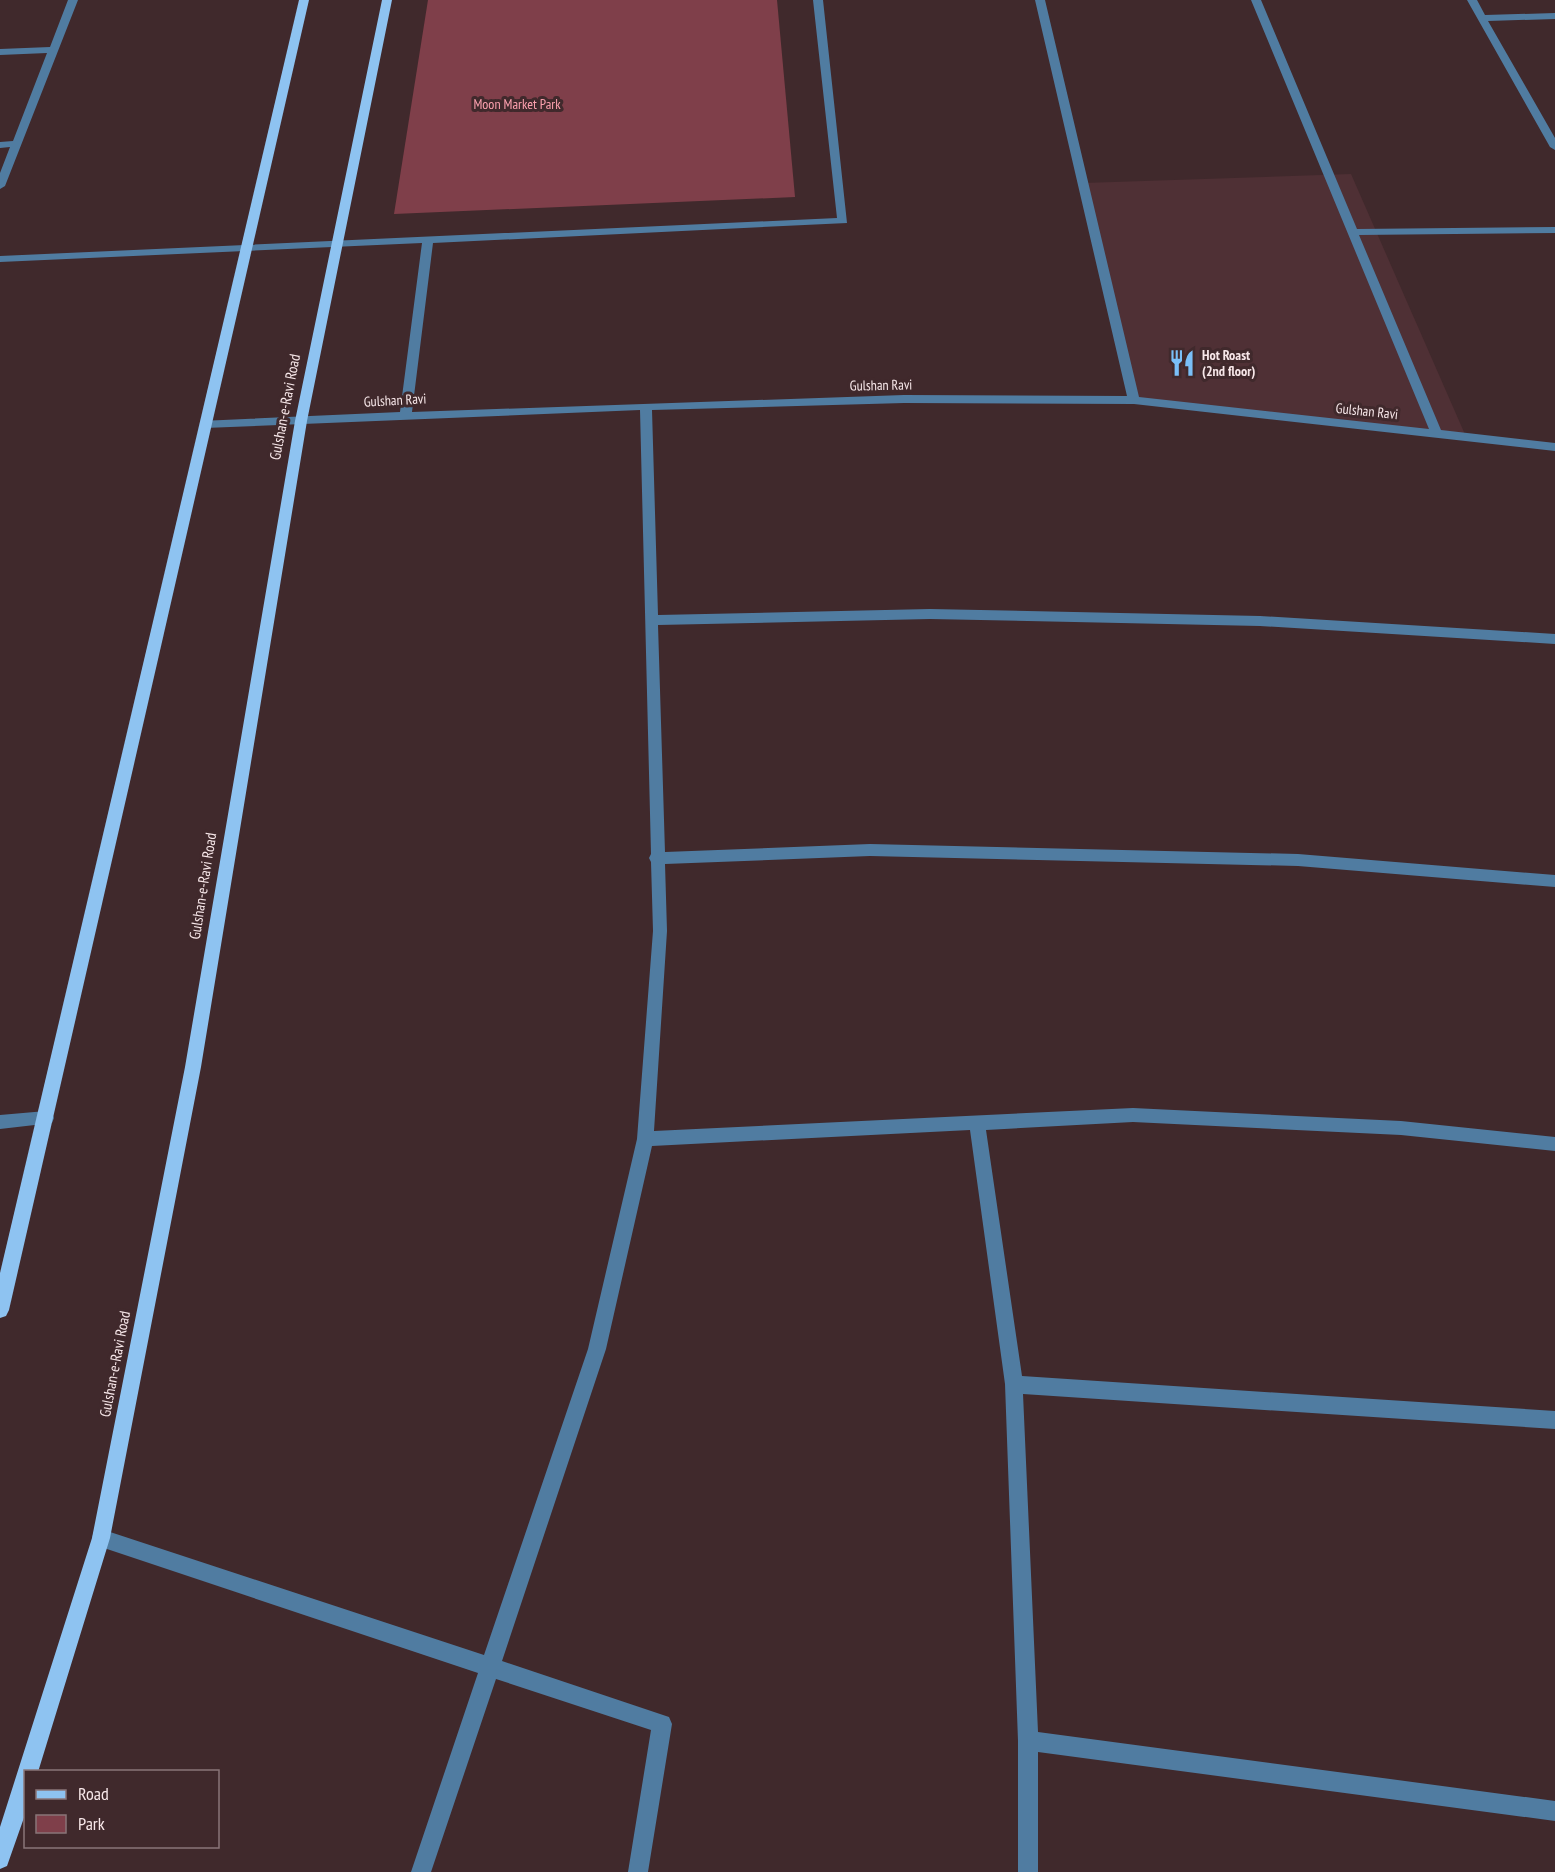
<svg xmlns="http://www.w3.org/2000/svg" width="1555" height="1872" font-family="'PT Sans Narrow',sans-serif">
<rect width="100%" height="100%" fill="#40292c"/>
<path fill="#4f3035" d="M1351,174L1467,439L1134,400L1084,183Z"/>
<path fill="#7f3f4a" d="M428,0H777L795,197L394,214Z"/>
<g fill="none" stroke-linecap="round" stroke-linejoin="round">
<g fill="#507ca1" fill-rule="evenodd">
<path d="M68,0H78L5,186L0,189V173L10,147L0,148V142L13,141L47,53L0,55V49L50,47Z"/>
<path d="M813,0H823L847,223L433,243L412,412L904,395L1127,396L1035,0H1045L1139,397L1429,429L1251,0H1261L1357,229L1555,227V233L1359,235L1441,430L1555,443V451L1134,404L904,403L652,410L658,615L930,609L1260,616L1555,634V644L1260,626L930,619L658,625L665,852L870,844L1298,854L1555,875V887L1298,866L870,856L665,864L667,931L654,1131L1133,1108L1401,1121L1555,1137V1151L1401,1135L1133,1122L986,1130L1022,1376L1555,1411V1429L1023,1394L1038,1732L1555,1801V1821L1038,1752V1872H1018V1741L1005,1384L970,1130L652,1146L606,1349L502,1661L669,1717L672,1724L648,1872H628L651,1730L496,1679L431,1872H411L478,1673L101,1547L94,1545L92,1538L94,1531L101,1529L484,1655L588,1349L637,1139L653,931L651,862L649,858L651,854L640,410L205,428L201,427V421L400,412L422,243L0,262V256L837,218Z"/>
<path d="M1467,0H1477L1485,15L1555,13V19L1488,21L1555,138V150L1550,147Z"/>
<path d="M46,1111L52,1113L54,1118L52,1123L0,1129V1115Z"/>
</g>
<g fill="#8ec3f1" fill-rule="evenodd">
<path d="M299,0H309L9,1310L6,1316L0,1318V1273Z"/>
<path d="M382,0H392L307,421L201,1067L110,1538L38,1772H26V1812L7,1866L0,1869V1827L92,1538L185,1067L295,421Z"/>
</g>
</g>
<defs>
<symbol id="restaurant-bare" viewBox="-9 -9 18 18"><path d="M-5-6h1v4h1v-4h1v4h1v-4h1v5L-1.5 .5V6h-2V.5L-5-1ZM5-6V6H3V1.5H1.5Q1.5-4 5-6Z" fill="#7abff8" stroke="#40292c" stroke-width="2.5" paint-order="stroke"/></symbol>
</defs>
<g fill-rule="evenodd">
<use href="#restaurant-bare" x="1163" y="344" width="38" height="38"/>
</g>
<g text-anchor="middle" stroke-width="6" stroke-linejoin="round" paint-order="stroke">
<g font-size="14" fill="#fca0ae" stroke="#40292c">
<text x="517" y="109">Moon Market Park</text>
</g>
<g font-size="14" font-weight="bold" fill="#f7e7e9" stroke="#40292c" text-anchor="start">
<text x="1202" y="360">Hot Roast<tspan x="1202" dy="16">(2nd floor)</tspan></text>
</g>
<g font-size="14" fill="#f7e7e9" stroke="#40292c">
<text transform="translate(881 385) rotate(-1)" y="5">Gulshan Ravi</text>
<text transform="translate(395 400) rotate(-3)" y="5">Gulshan Ravi</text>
<text transform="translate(1367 411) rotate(6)" y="5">Gulshan Ravi</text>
</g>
<g font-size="15" fill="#f7e7e9" stroke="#40292c">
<text transform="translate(285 407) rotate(-79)" y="5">Gulshan-e-Ravi Road</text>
<text transform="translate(203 886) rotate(-81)" y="5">Gulshan-e-Ravi Road</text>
<text transform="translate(115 1364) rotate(-79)" y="5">Gulshan-e-Ravi Road</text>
</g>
</g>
<rect x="24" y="1770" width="195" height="78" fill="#40292c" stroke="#897578" stroke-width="1.5"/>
<rect x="36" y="1790" width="30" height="9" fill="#8ec3f1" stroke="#897578" stroke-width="1.5"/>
<text x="78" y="1800" font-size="18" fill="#f7e7e9">Road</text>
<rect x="36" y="1815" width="30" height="18" fill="#7f3f4a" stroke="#897578" stroke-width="1.5"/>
<text x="78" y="1830" font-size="18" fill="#f7e7e9">Park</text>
</svg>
